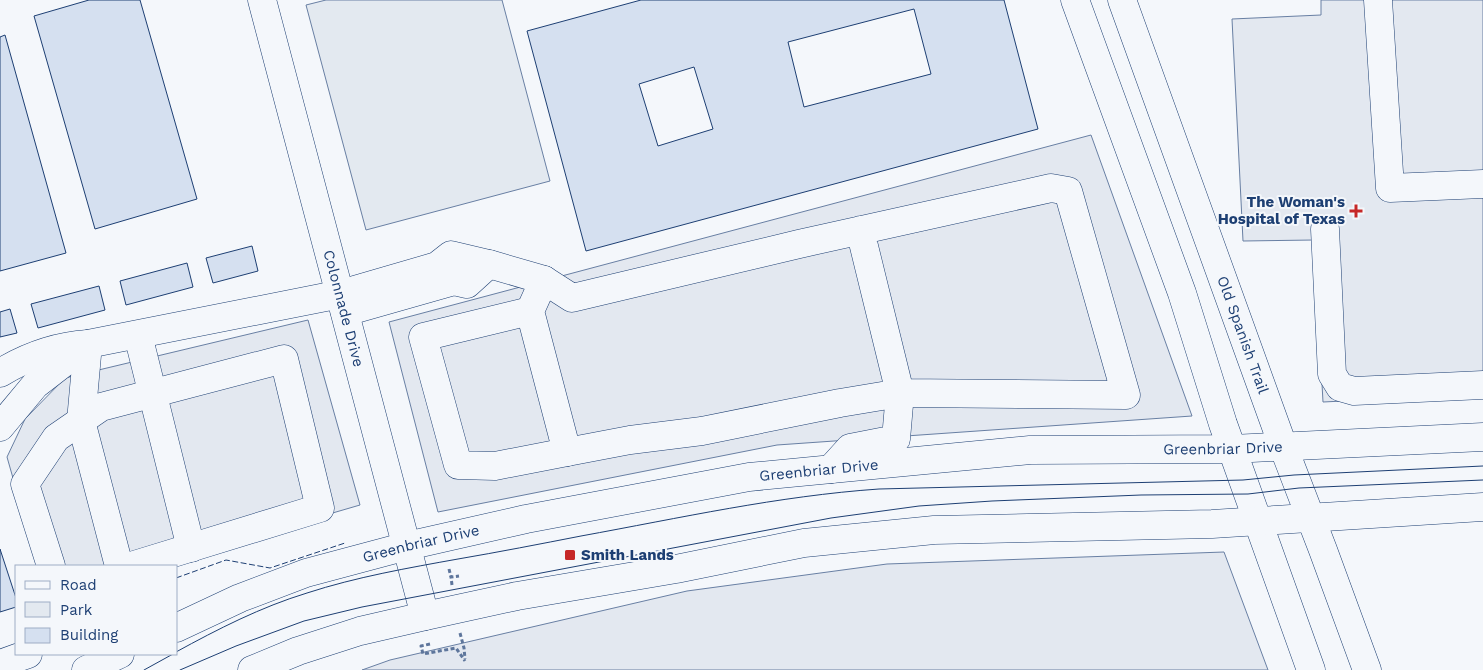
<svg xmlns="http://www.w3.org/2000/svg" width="1483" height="670" font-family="'Work Sans',sans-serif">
<rect width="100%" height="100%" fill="#f4f7fb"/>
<path fill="#e3e9f0" stroke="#687fa3" d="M326,0H502L550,181L366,230L306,5Z"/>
<g fill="#e3e8f0" stroke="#687fa3">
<path d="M1321,0H1483V394L1323,402L1314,240L1243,241L1232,19L1321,15Z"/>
<path d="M1091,135L1192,416L777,445L438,512L389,322Z"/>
<path d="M308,320L360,505L151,566H38L7,457L25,419L65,378Z"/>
<path d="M1224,552L1268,670H362L390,660L687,591L887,564Z"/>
</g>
<g fill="#d5e0f0" stroke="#1d3f73" fill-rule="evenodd">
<path d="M89,0H140L197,199L95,229L34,16Z"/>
<path d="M641,0H1004L1038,129L586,251L527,31ZM914,9L931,74L804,107L788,42ZM694,67L713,129L658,146L639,84Z"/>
<path d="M5,35L66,253L0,271V37Z"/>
<path d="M252,246L258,271L213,283L206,258Z"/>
<path d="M187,263L193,287L126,305L120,281Z"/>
<path d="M99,286L105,310L38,328L31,304Z"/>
<path d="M10,309L17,333L0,337V312Z"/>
<path d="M0,549L16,598V607L0,612Z"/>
</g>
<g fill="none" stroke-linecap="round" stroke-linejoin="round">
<defs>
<g id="minor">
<path id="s1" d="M262,0L425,616"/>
<path d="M1378,0L1390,188L1483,184"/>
<path d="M1325,229L1332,374L1340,387L1354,391L1483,385"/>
<path d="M489,264L544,280"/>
<path d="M530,311L423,337L458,465L495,466L567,452"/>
<path d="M138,335L191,548"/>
<path d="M0,373C28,356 56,346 88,344L81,421L119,566"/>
<path d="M0,427L35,385L88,344L341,294L437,266L451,255L489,264L467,284L454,281L345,312"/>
<path d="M831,469L850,448L896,439L900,393L1126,395L1068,191L1051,188L799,244L572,298L544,280L530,311L567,452L630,440L702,431L840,403L900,393L860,230"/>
<path d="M51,566L25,484L56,438L101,407L284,359L320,508L131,566"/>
<path d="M0,664L28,654"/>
</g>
<g id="major">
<path d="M1075,0L1182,293L1223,424L1311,670"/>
<path id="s2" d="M1122,0L1283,446L1323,550L1367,670"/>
<path id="s3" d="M176,628L240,598L306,573L407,546L526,519L749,477L1030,450L1232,449L1483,437"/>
<path d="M86,670L120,654"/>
<path d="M252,670L298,651L360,631L425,616L517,596L676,569L804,543L934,530L1212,524L1483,507"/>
</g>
</defs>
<use href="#minor" stroke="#1d3f73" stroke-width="29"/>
<use href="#major" stroke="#1d3f73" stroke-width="29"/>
<g stroke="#5e769c" stroke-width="3" stroke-dasharray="4 2.5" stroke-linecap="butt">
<path d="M449,569L451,577"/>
<path d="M452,585L451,577L459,576"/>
<path d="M460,633L464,648L465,659"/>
<path d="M430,644L421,646L423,654L456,648L465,661"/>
</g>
<use href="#minor" stroke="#f4f7fb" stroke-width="28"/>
<use href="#major" stroke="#f4f7fb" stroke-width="28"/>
<g stroke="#1d3f73" stroke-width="1">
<path d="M176,652C218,629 261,607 307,593C356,577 408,568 458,559C499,552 540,544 581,536C680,518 778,496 879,489L1243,480L1294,475L1483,466"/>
<path d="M144,670L173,654"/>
<path d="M180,670L236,646L304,621L362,607L831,518L919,506L992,501L1141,495L1248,494L1299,488L1483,480"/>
</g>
<path stroke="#1d3f73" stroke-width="1" stroke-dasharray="6 2.5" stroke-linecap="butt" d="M176,578L226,560L270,568L345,543"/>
</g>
<g fill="#c62828" stroke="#f4f7fb" stroke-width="2">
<path d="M1353.5 203.5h5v5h5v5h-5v5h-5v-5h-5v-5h5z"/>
<rect x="564" y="549" width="12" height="12" rx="2.5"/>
</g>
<g text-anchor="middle" stroke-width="4" stroke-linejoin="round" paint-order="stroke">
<g font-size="15" font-weight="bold" fill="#1d3f73" stroke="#f4f7fb" text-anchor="end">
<text x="1345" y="207">The Woman's<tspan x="1345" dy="17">Hospital of Texas</tspan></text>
<text x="581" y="560" text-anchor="start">Smith Lands</text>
</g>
<g font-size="15" fill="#1d3f73" stroke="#f4f7fb">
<text dy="5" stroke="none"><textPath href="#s1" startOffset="319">Colonnade Drive</textPath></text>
<text dy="5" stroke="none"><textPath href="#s2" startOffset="356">Old Spanish Trail</textPath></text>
<text dy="5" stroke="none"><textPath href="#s3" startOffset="1070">Greenbriar Drive</textPath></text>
<text dy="5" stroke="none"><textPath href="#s3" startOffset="665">Greenbriar Drive</textPath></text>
<text dy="5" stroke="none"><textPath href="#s3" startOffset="260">Greenbriar Drive</textPath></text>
</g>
</g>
<rect x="15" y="565" width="162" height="90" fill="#f4f7fb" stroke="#9eadc5"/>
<rect x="25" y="581" width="25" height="8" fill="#f4f7fb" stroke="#9eadc5"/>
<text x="60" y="590" font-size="15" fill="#1d3f73">Road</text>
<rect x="25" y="602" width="25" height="15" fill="#e3e9f0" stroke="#9eadc5"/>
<text x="60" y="615" font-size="15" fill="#1d3f73">Park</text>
<rect x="25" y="628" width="25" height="15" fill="#d5e0f0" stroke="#9eadc5"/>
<text x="60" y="640" font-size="15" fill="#1d3f73">Building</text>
</svg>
